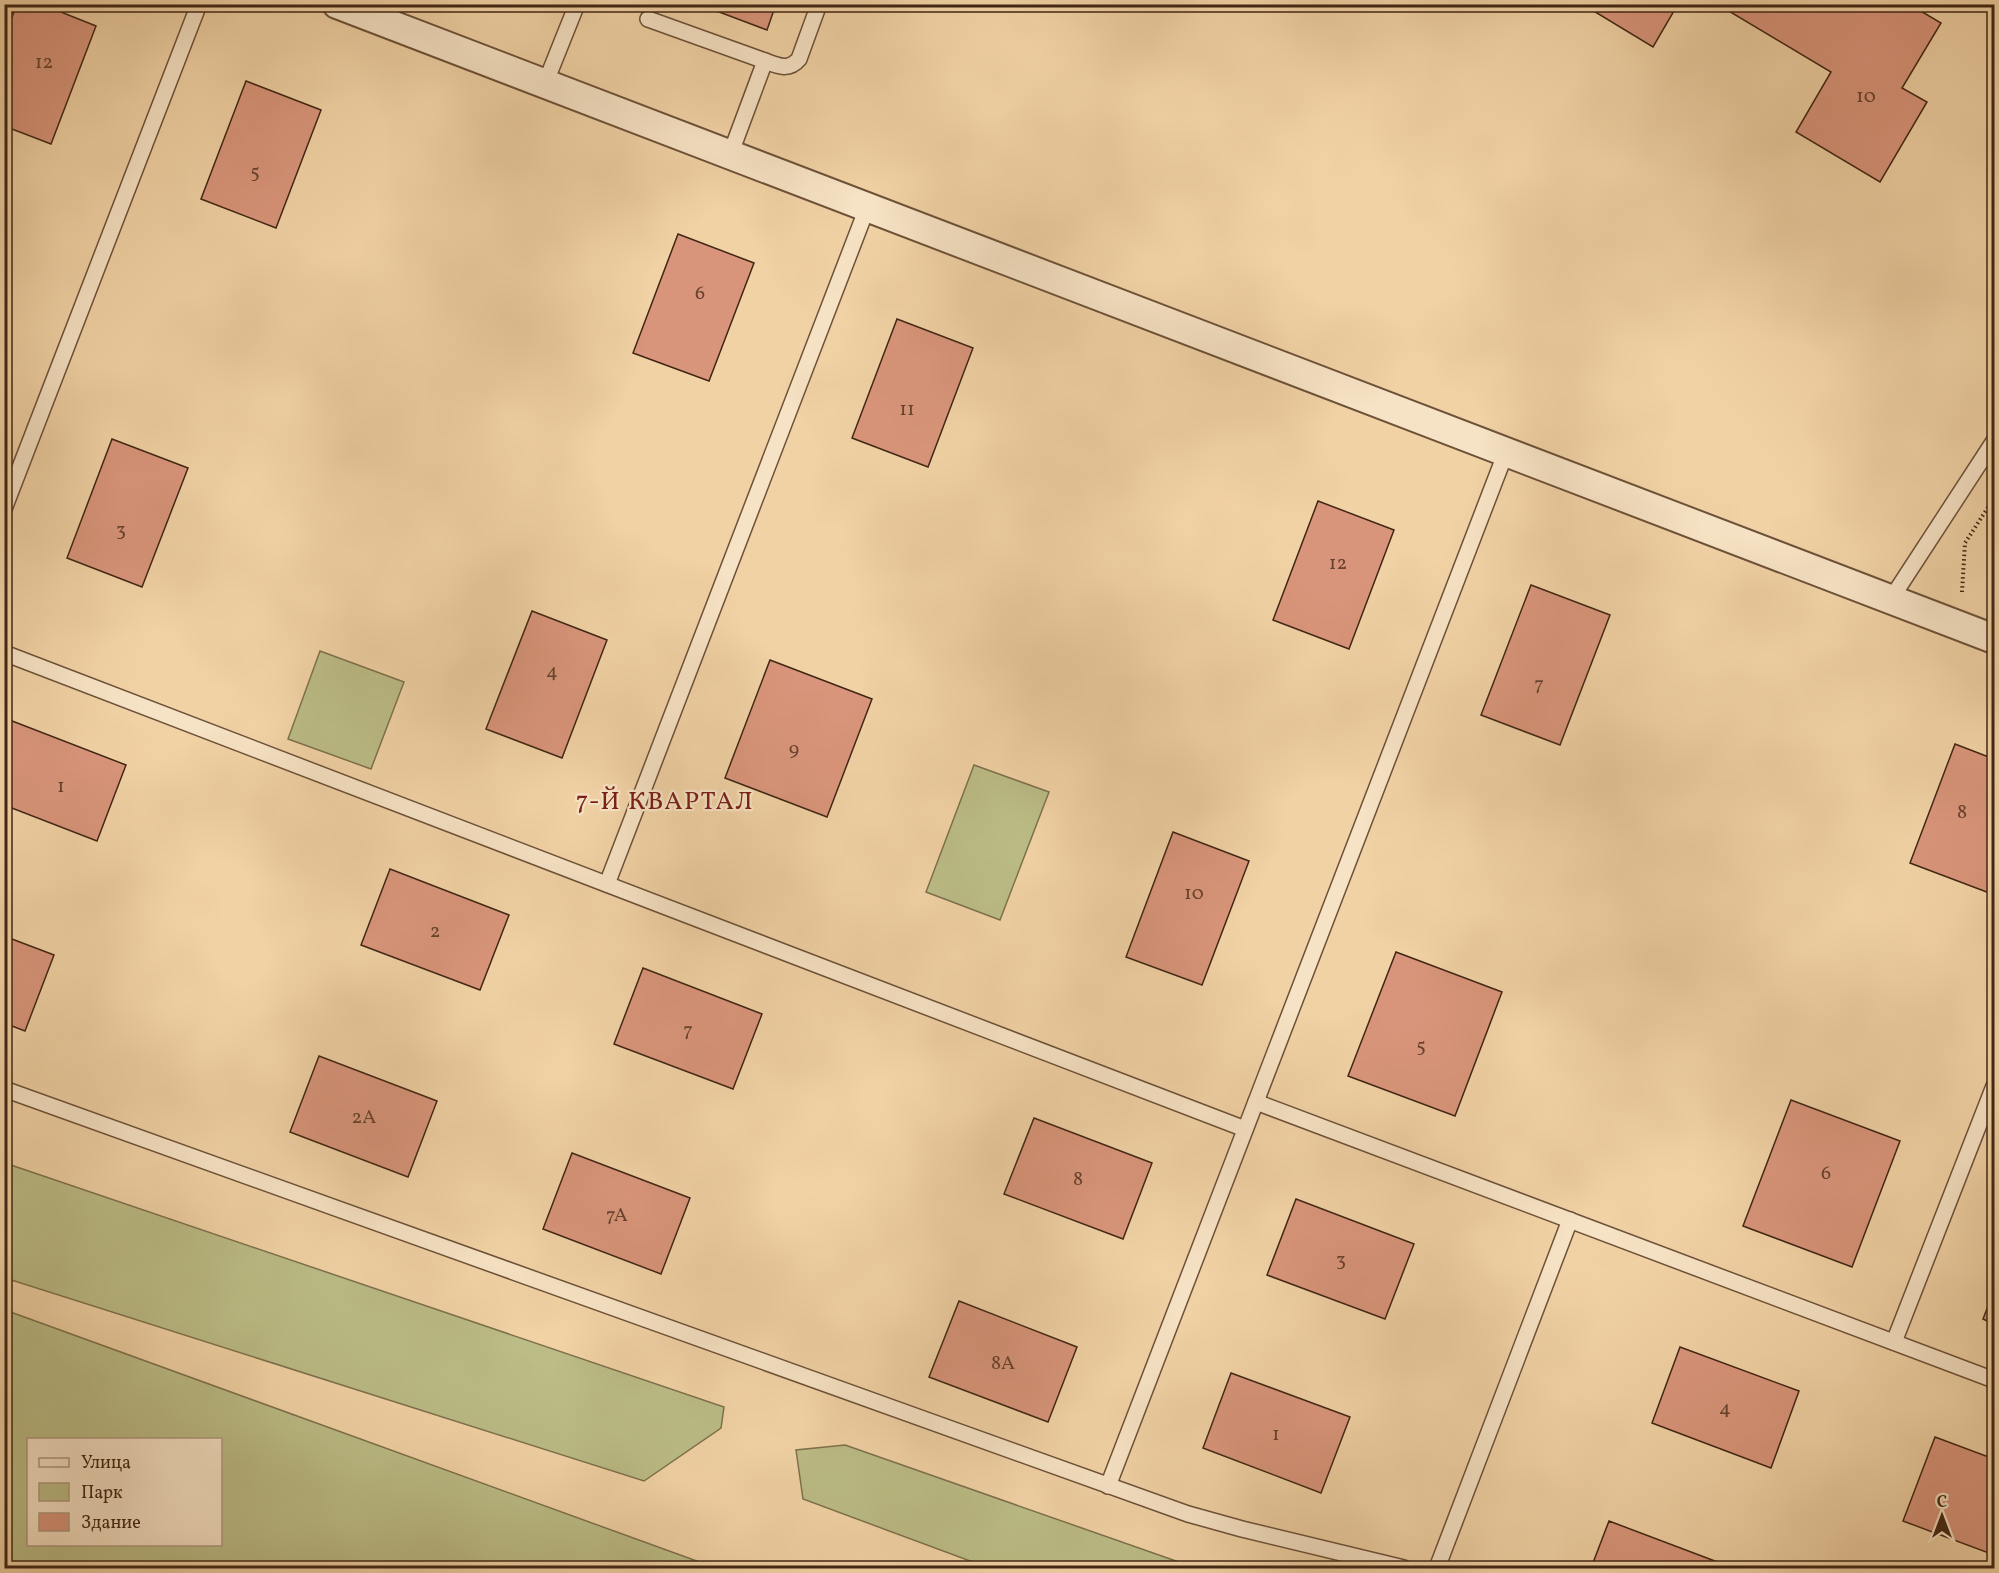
<svg xmlns="http://www.w3.org/2000/svg" width="1999" height="1573" font-family="Vollkorn,serif">
<rect width="100%" height="100%" fill="#f1d2a5"/>
<filter id="stains"><feTurbulence type="fractalNoise" baseFrequency=".00333" numOctaves="4"/><feColorMatrix values="0 0 0 0 .2 0 0 0 0 .09 0 0 0 0 .02 0 0 0 .5 -.17"/></filter>
<radialGradient id="worn" r=".72"><stop offset=".6" stop-color="#630" stop-opacity="0"/><stop offset="1" stop-color="#630" stop-opacity=".3"/></radialGradient>
<g fill="#bbbc86" stroke="#7e714d" stroke-width="1.5" fill-rule="evenodd">
<path d="M320,651L404,682L371,769L288,739Z"/>
<path d="M974,765L1049,792L1000,920L926,892Z"/>
<path d="M5,1163L724,1407L721,1428L644,1481L5,1278Z"/>
<path d="M5,1310L716,1568H5ZM28,1440H220V1544H28Z"/>
<path d="M845,1445L1196,1568H989L803,1499L796,1450Z"/>
</g>
<g fill="#d9957b" stroke="#412614" stroke-width="1.5">
<path d="M17,4H41L96,26L51,144L4,126V38Z"/>
<path d="M698,4H776L767,30Z"/>
<path d="M1582,4H1678L1653,47Z"/>
<path d="M1717,4H1909L1941,23L1902,88L1927,102L1880,182L1796,132L1831,72Z"/>
<path d="M246,81L321,110L276,228L201,199Z"/>
<path d="M678,234L754,263L709,381L633,353Z"/>
<path d="M897,319L973,348L928,467L852,438Z"/>
<path d="M112,439L188,468L142,587L67,558Z"/>
<path d="M1318,501L1394,530L1349,649L1273,620Z"/>
<path d="M1531,585L1610,615L1560,745L1481,715Z"/>
<path d="M532,611L607,640L562,758L486,729Z"/>
<path d="M770,660L872,699L827,817L725,778Z"/>
<path d="M7,719L126,765L97,841L4,805V726Z"/>
<path d="M1955,744L1994,759V887L1992,894L1910,863Z"/>
<path d="M1173,832L1249,861L1202,985L1126,957Z"/>
<path d="M390,869L509,915L480,990L361,945Z"/>
<path d="M4,936L54,955L25,1031L4,1023Z"/>
<path d="M1396,952L1502,992L1455,1116L1348,1076Z"/>
<path d="M643,968L762,1014L733,1089L614,1044Z"/>
<path d="M319,1056L437,1101L408,1177L290,1132Z"/>
<path d="M1791,1100L1900,1141L1852,1267L1743,1226Z"/>
<path d="M1034,1118L1152,1163L1123,1239L1004,1194Z"/>
<path d="M572,1153L690,1198L661,1274L543,1229Z"/>
<path d="M1296,1199L1414,1244L1385,1319L1267,1275Z"/>
<path d="M1994,1290V1324L1983,1319Z"/>
<path d="M959,1301L1077,1347L1048,1422L929,1377Z"/>
<path d="M1680,1347L1799,1391L1771,1468L1652,1423Z"/>
<path d="M1231,1373L1350,1417L1321,1493L1203,1448Z"/>
<path d="M1935,1437L1994,1459V1555L1903,1521Z"/>
<path d="M1609,1521L1728,1566L1727,1568H1591Z"/>
</g>
<g fill="none" stroke-linecap="round" stroke-linejoin="round">
<defs>
<g id="lane">
<path d="M648,19L765,61L730,155"/>
<path d="M765,61C778,66 789,71 799,59L819,4"/>
<path d="M545,84L577,4"/>
<path d="M4,509L199,4"/>
<path d="M1891,599L1994,441"/>
<path d="M4,653L1245,1129"/>
<path d="M607,884L867,208"/>
<path d="M4,1089L1188,1514L1242,1529L1404,1568"/>
<path d="M1256,1102L1994,1380"/>
<path d="M1894,1342L1994,1086"/>
<path d="M1108,1486L1506,452"/>
<path d="M1437,1568L1570,1220"/>
</g>
<path id="street" d="M337,4L1994,639"/>
</defs>
<use href="#lane" stroke="#6d5138" stroke-width="18"/>
<use href="#street" stroke="#6d5138" stroke-width="32"/>
<path stroke="#412614" stroke-width="4" stroke-dasharray="1.5 3" stroke-linecap="butt" d="M1962,592L1965,543L1994,498"/>
<use href="#lane" stroke="#f6e2c4" stroke-width="15"/>
<use href="#street" stroke="#f6e2c4" stroke-width="28"/>
</g>
<g text-anchor="middle" stroke-width="4.5" stroke-linejoin="round" paint-order="stroke">
<g font-size="20" fill="#67422e">
<text x="44" y="68">12</text>
<text x="1866" y="102">10</text>
<text x="255" y="178">5</text>
<text x="700" y="299">6</text>
<text x="907" y="415">11</text>
<text x="121" y="536">3</text>
<text x="1338" y="569">12</text>
<text x="552" y="677">4</text>
<text x="1539" y="690">7</text>
<text x="794" y="755">9</text>
<text x="61" y="792">1</text>
<text x="1962" y="818">8</text>
<text x="1194" y="899">10</text>
<text x="435" y="937">2</text>
<text x="688" y="1036">7</text>
<text x="1421" y="1052">5</text>
<text x="364" y="1123">2А</text>
<text x="1826" y="1179">6</text>
<text x="1078" y="1185">8</text>
<text x="617" y="1221">7А</text>
<text x="1341" y="1266">3</text>
<text x="1003" y="1369">8А</text>
<text x="1725" y="1414">4</text>
<text x="1276" y="1440">1</text>
</g>
<g font-size="26" letter-spacing="1.5" fill="#7a1f14" stroke="#f6e2c4">
<text x="665" y="809">7-Й КВАРТАЛ</text>
</g>
</g>
<rect width="1999" height="1573" fill="none" stroke="#f1d2a5" stroke-width="24"/>
<rect x="6" y="6" width="1987" height="1561" fill="none" stroke="#412614" stroke-width="3"/>
<rect x="12" y="12" width="1975" height="1549" fill="none" stroke="#412614" stroke-width="1.5"/>
<rect x="27" y="1438" width="195" height="108" fill="#f6e2c4" stroke="#ae977e" stroke-width="1.5"/>
<rect x="39" y="1458" width="30" height="9" fill="#f6e2c4" stroke="#ae977e" stroke-width="1.5"/>
<text x="81" y="1468" font-size="18" fill="#412614">Улица</text>
<rect x="39" y="1483" width="30" height="18" fill="#bbbc86" stroke="#ae977e" stroke-width="1.5"/>
<text x="81" y="1498" font-size="18" fill="#412614">Парк</text>
<rect x="39" y="1513" width="30" height="18" fill="#d9957b" stroke="#ae977e" stroke-width="1.5"/>
<text x="81" y="1528" font-size="18" fill="#412614">Здание</text>
<g transform="translate(1942 1516)" stroke="#f6e2c4" stroke-width="4.5" paint-order="stroke">
<path d="M0-4.5L10 22L0 15L-10 22Z" fill="#412614"/>
<text y="-9" font-size="16" font-weight="bold" text-anchor="middle" fill="#412614">С</text>
</g>
<rect width="100%" height="100%" filter="url(#stains)"/>
<rect width="100%" height="100%" fill="url(#worn)"/>
</svg>
